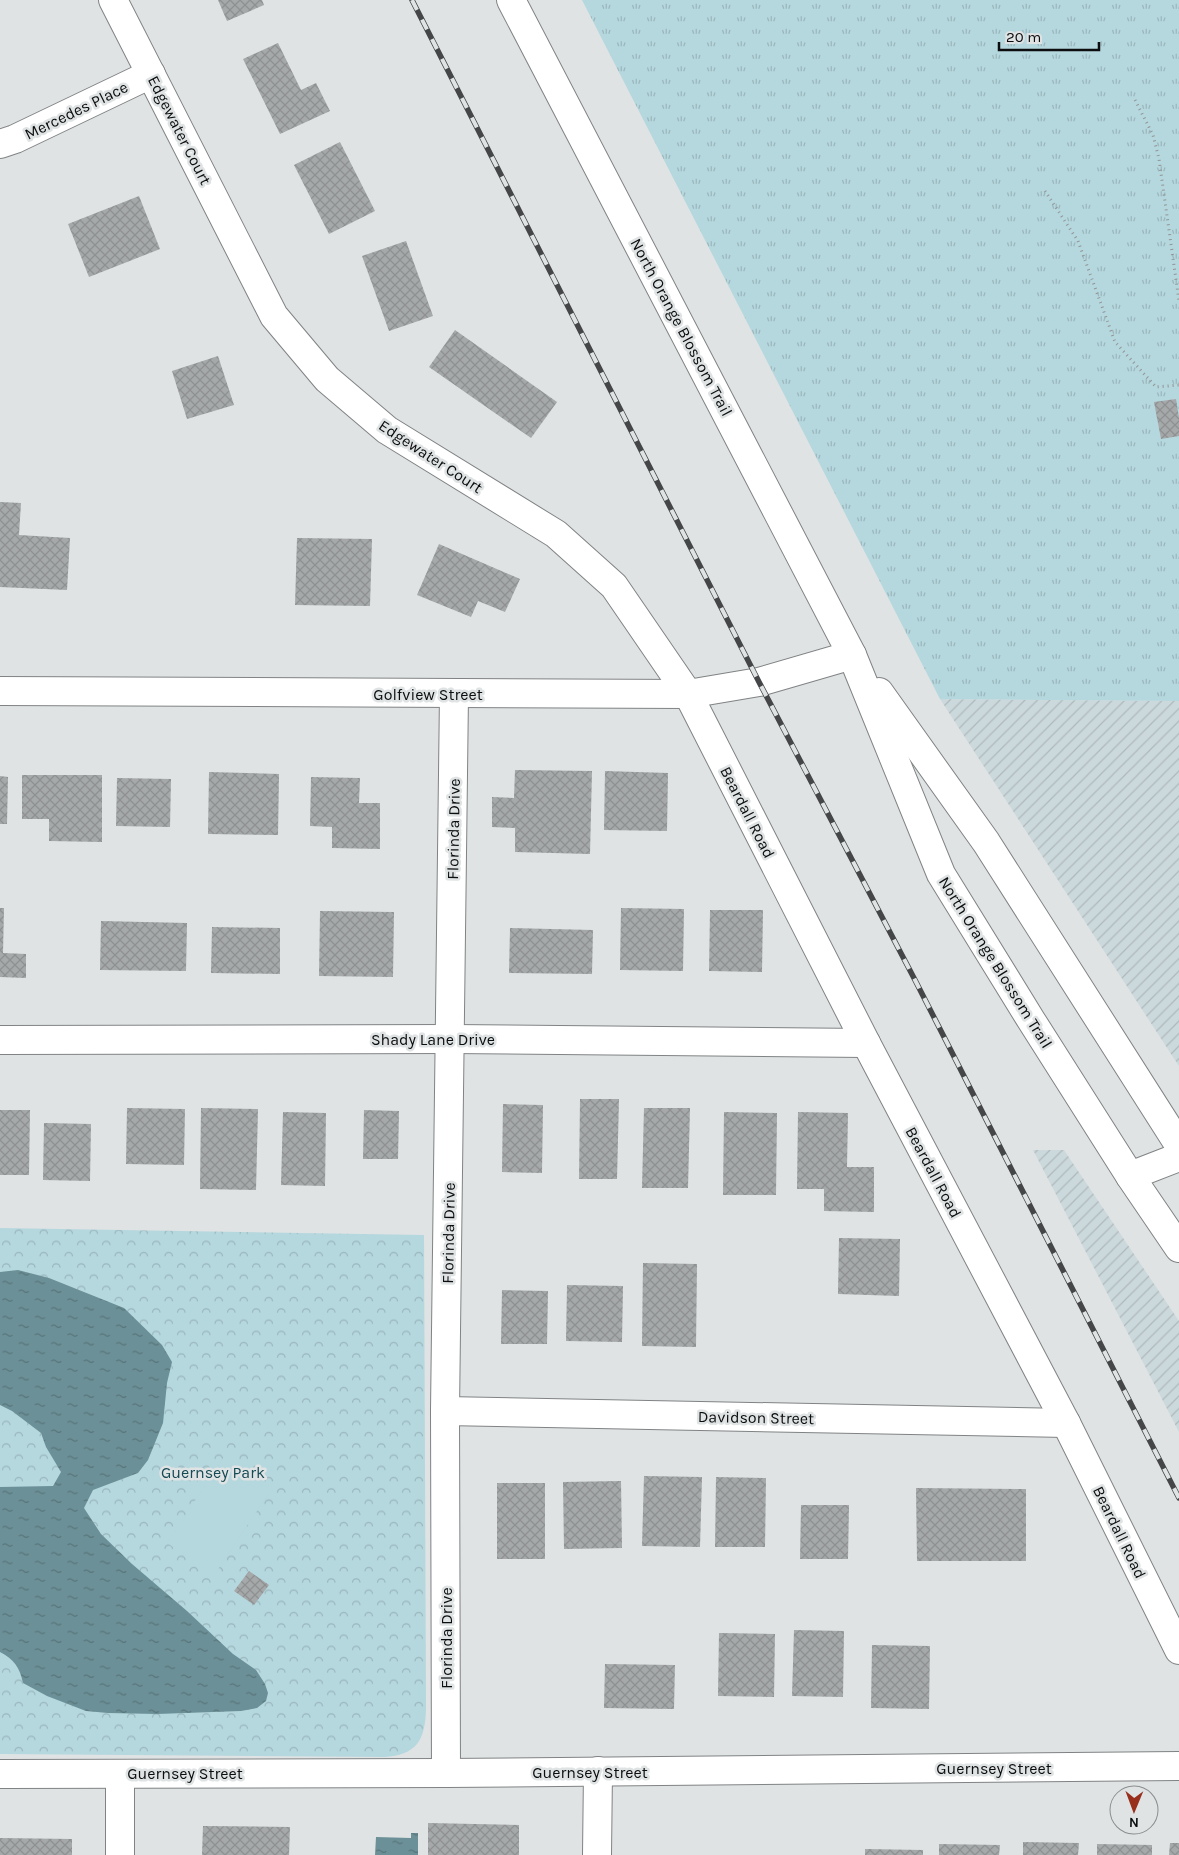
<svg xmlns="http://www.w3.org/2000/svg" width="1179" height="1855" font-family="Karla,sans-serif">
<defs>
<pattern id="industrial-furrows" width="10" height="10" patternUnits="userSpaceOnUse" patternTransform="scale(1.25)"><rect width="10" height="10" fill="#ccd9dc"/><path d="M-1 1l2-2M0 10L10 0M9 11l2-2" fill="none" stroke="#aeb9bc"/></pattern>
<pattern id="grass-tufts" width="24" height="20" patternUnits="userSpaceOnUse" patternTransform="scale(1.25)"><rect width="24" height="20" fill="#b5d7de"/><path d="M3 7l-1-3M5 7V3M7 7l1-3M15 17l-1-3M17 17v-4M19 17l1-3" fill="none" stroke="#9ab7bd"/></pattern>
<pattern id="park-crowns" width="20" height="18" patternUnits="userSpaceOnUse" patternTransform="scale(1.25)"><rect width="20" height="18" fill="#b5d7de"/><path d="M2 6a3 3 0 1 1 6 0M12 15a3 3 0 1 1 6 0" fill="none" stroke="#9ab7bd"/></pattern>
<pattern id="water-ripples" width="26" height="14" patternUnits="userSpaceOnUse" patternTransform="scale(1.25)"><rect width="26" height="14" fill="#6c9097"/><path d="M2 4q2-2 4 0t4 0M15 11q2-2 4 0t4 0" fill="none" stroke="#57747a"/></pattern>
<pattern id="building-cross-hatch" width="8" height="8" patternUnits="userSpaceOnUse" patternTransform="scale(1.25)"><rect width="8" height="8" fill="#a6a9aa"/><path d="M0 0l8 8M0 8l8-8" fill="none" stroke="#8e9091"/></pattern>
</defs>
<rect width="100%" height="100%" fill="#dfe3e4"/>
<g fill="url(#industrial-furrows)">
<path d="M940,699L1179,701V1066L1171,1054Z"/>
<path d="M1033,1150H1064L1179,1321V1432Z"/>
</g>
<path fill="url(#grass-tufts)" d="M582,0H1179V701L940,699Z"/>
<path fill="url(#park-crowns)" d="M0,1228L424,1235L426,1709C425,1740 417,1755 384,1757L0,1754Z"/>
<path fill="#b5d7de" d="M223,1458L271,1490L215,1574L167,1543Z"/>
<g fill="url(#water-ripples)">
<path d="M18,1270L49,1278L124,1308L162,1345L172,1362L167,1383L163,1423L148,1460L138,1473L93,1490L84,1508L101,1534L132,1564L187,1611L233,1654L256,1670L265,1684L268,1693L266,1701L257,1708L241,1711L157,1714L108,1713L86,1711L47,1696L23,1683C20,1668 14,1659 0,1652V1487L53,1486L61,1472L46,1447L41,1433L12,1411L0,1405V1272Z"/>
<path d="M411,1833H418V1855H375L376,1837L411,1838Z"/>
</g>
<g fill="url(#building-cross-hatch)">
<path d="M218,0H262L264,5L227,21Z"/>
<path d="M278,43L301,90L316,83L330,111L280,134L243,59Z"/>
<path d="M340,142L375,211L329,234L294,165Z"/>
<path d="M139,196L160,249L89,277L68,224Z"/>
<path d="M406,241L433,316L389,331L362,256Z"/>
<path d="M455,330L557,402L531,438L429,367Z"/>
<path d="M218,356L234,405L187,419L172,371Z"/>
<path d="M1176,399L1179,418V436L1161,439L1154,402Z"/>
<path d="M0,502L21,503L19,535L70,538L67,590L0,587Z"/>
<path d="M297,538L372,539L370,606L295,605Z"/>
<path d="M439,544L520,579L505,612L478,601L471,617L417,595Z"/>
<path d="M515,770L592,771L590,854L515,852V828L492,827V797L514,798Z"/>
<path d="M605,771L668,773L667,831L604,830Z"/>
<path d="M209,772L279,774L278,835L208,834Z"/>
<path d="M22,775H102V842L49,841V819H22Z"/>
<path d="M0,776L8,777L7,824H0Z"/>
<path d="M311,777L360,778L359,803H380V849L332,848V827L310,826Z"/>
<path d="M117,778L171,779L170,827L116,826Z"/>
<path d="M0,908H4L3,953L26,954V978L0,977Z"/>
<path d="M621,908L684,909L683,971L620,970Z"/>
<path d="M710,910H763L762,972L709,971Z"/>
<path d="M320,911L394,912L393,977L319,976Z"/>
<path d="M101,921L187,923L186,971L100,970Z"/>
<path d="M212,927L280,928V974L211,973Z"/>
<path d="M510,928L593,930L592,974L509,973Z"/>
<path d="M580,1099H619L617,1179H579Z"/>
<path d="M503,1104L543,1105L542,1173L502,1172Z"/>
<path d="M127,1108L185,1109L184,1165L126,1164Z"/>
<path d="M201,1108L258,1109L256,1190L200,1189Z"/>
<path d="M644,1108H690L688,1188H642Z"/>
<path d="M0,1110H30L29,1175H0Z"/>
<path d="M364,1110L399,1111L398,1159H363Z"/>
<path d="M283,1112L326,1113L325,1186L281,1185Z"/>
<path d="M724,1112L777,1113L776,1195H723Z"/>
<path d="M798,1112L848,1113L847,1167H874V1212L824,1211V1189H797Z"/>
<path d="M44,1123L91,1124L90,1181L43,1180Z"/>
<path d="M839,1238L900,1239L899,1296L838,1294Z"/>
<path d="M643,1263L697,1264L696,1347L642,1346Z"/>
<path d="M567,1285L623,1286L622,1342L566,1341Z"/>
<path d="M502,1290L548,1291L547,1344H501Z"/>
<path d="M644,1476L702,1477L700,1547L642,1546Z"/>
<path d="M716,1477L766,1478L765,1547H715Z"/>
<path d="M621,1481L622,1548L564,1549L563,1482Z"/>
<rect x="497" y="1483" width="48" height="76"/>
<path d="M916,1488L1026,1489V1561H917Z"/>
<path d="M801,1505H849L848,1559H800Z"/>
<path d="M249,1571L269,1585L254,1605L234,1591Z"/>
<path d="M794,1630L844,1631L843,1697L792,1696Z"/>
<path d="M719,1633L775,1634L774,1697L718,1696Z"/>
<path d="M872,1645L930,1646L929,1709L871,1708Z"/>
<path d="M605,1664L675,1665L674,1709L604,1708Z"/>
<path d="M428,1823L519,1825V1855H428Z"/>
<path d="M203,1826L290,1827L289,1855H202Z"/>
<path d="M0,1838L72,1839V1855H0Z"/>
<path d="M1023,1842L1079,1843L1078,1855H1023Z"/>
<path d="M1170,1843H1179V1855H1169Z"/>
<path d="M939,1844L1000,1845L999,1855H939Z"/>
<path d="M1097,1844L1152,1845V1855H1097Z"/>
<path d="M865,1849L923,1850V1855H865Z"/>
</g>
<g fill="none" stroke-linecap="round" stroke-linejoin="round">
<defs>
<g id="minor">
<path d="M113,0L274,316L327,379L387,430L556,534L614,586L688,694L866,1043L1066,1423L1179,1650"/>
<path d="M0,144L15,139L151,74"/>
<path d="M0,691L688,694L759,682L852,655"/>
<path d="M0,1040L451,1039L866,1043"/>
<path d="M1130,1176L1179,1157"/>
<path d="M445,1411L1066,1423"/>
<path d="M446,1773L445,1411L454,694"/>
<path d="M0,1774L446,1773L1179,1766"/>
<path d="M120,1855V1774"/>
<path d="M597,1855L598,1771"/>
</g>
<g id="major">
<path d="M511,0L852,655L941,874L1031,1020L1130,1176L1179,1248"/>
<path d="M879,692L986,842L1179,1145"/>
</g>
</defs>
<use href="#minor" stroke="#808384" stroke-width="30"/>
<use href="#major" stroke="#808384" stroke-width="30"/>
<g stroke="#929596" stroke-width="3" stroke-dasharray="1 4" stroke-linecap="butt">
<path d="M1135,100L1153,135L1159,159L1179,301"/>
<path d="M1045,191L1078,241L1115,342L1156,387L1179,385"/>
</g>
<use href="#minor" stroke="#fff" stroke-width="28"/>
<use href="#major" stroke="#fff" stroke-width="28"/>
<defs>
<path id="rail" d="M412,0L759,682L915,980L1179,1498"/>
</defs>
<use href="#rail" stroke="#444647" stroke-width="5.5"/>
<use href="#rail" stroke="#dfe3e4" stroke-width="4" stroke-dasharray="11" stroke-linecap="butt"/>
</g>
<g text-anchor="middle" stroke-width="5" stroke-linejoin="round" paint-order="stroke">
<g font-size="16" fill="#0c0d0e" stroke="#dfe3e4">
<text transform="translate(76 110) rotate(-26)" y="6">Mercedes Place</text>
<text transform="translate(180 130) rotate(63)" y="6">Edgewater Court</text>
<text transform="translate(682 327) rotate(62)" y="6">North Orange Blossom Trail</text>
<text transform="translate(431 456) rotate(33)" y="6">Edgewater Court</text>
<text x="428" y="700">Golfview Street</text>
<text transform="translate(748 812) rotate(63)" y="6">Beardall Road</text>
<text transform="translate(453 829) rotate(-89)" y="6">Florinda Drive</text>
<text transform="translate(996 962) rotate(58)" y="6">North Orange Blossom Trail</text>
<text x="433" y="1045">Shady Lane Drive</text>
<text transform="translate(934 1172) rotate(62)" y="6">Beardall Road</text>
<text transform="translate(448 1233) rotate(-89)" y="6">Florinda Drive</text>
<text transform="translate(756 1417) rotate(1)" y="6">Davidson Street</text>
<text transform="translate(1120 1532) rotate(64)" y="6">Beardall Road</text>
<text transform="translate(446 1638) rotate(-90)" y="6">Florinda Drive</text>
<text x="994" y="1774">Guernsey Street</text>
<text x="590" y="1778">Guernsey Street</text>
<text x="185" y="1779">Guernsey Street</text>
</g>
<g font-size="16" fill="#144a54" stroke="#dfe3e4">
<text x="213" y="1478">Guernsey Park</text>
</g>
</g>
<g transform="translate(1134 1810) rotate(181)"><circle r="24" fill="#dfe3e4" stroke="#8b8d8e"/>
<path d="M0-4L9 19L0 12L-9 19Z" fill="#982f1d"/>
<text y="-8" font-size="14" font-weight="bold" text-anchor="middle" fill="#0c0d0e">N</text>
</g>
<path d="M999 42v8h100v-8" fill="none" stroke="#0c0d0e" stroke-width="2.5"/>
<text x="1006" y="42" font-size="15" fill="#0c0d0e" stroke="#dfe3e4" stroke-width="4" paint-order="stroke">20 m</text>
</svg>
